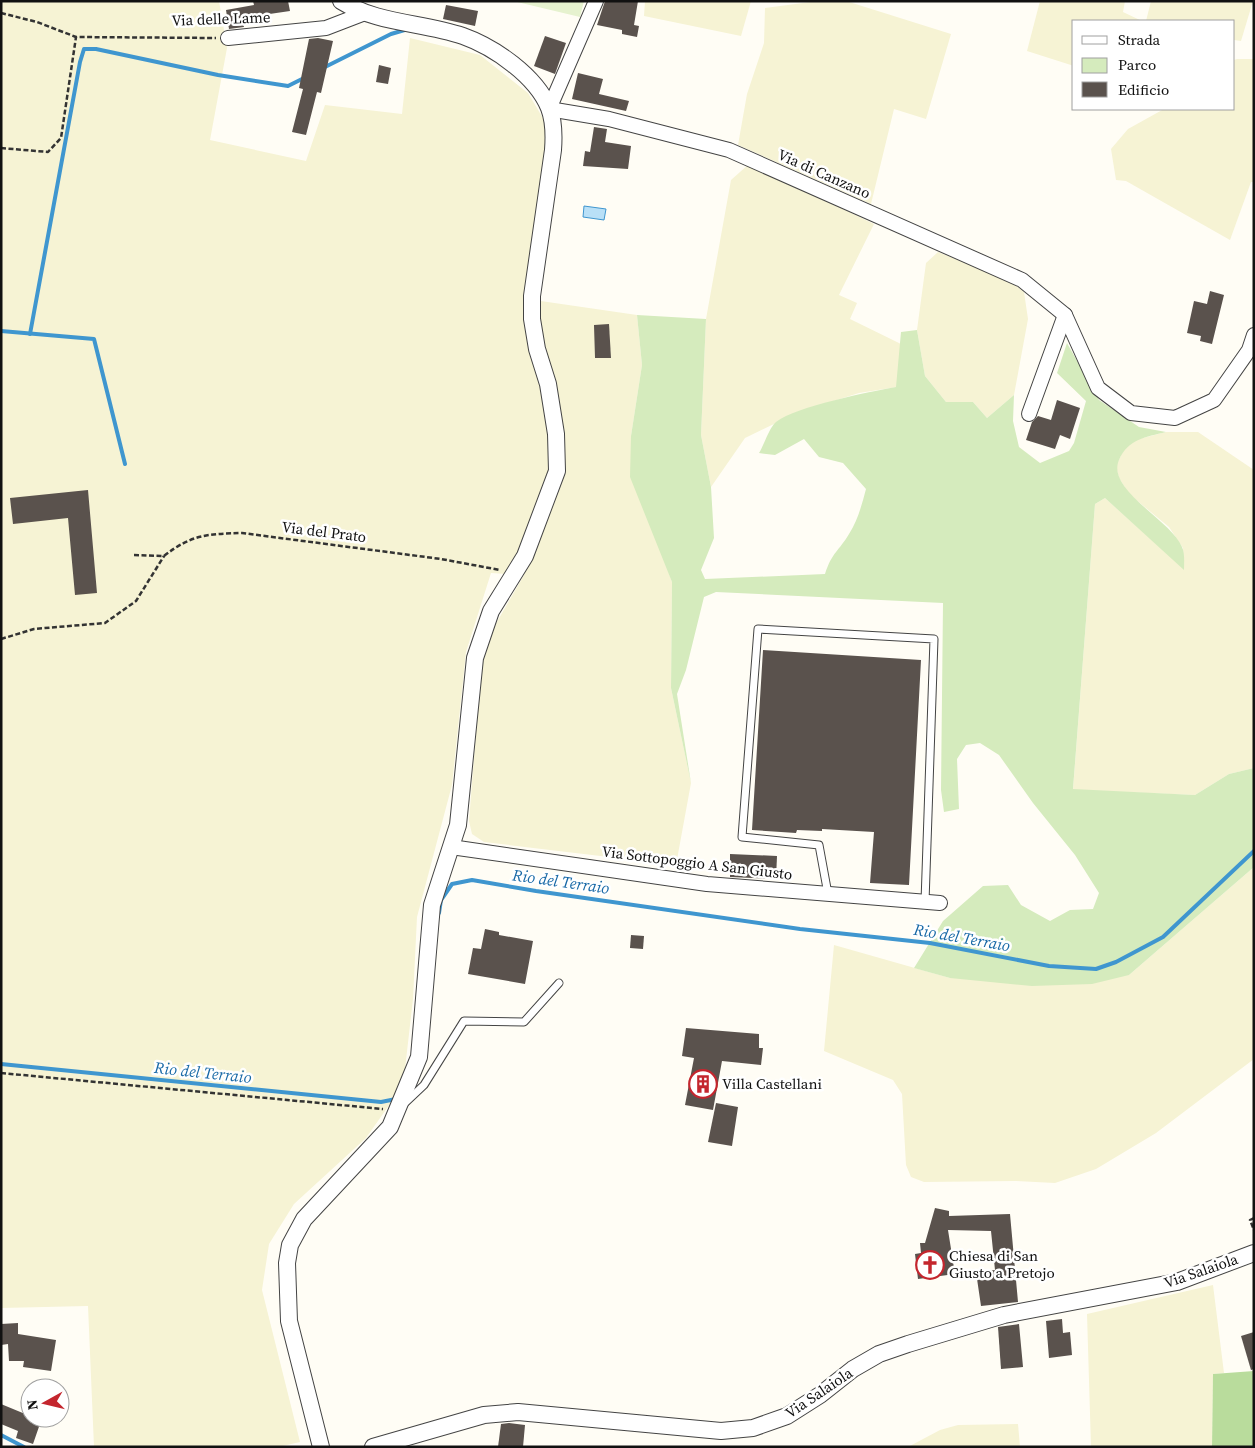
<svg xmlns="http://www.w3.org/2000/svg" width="1255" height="1448" font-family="'Source Serif 4',serif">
<rect width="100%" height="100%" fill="#fffdf5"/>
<g fill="#f6f3d4">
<path d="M1,1H219L227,48L210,140L306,161L325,105L402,114L410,38L480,55L528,93L550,130L527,299L637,315L642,365L631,436L663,556L672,582L671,688L691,783L676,865L484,842L472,834L469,821L481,669L491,632L524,575L491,573L466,652L452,785L417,917L413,999L405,1069L392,1101L366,1138L294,1204L269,1244L262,1290L300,1442L278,1447H94L88,1306L1,1308Z"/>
<path d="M645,1H751L741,36L644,16Z"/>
<path d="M818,1H846L951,34L926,119L894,109L871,204L738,145L747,94L764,43L765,8Z"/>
<path d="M1040,1H1125L1123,12L1142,21H1074V66L1027,51Z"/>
<path d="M1151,1H1253L1241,41L1234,40V21H1146Z"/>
<path d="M1237,59H1254V182H1251L1230,240L1126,181L1116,180L1111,149L1128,129L1164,109H1234V60Z"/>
<path d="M749,164L874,224L839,295L857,303L850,319L901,344L897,387L859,393L799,412L745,438L711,487L701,435L706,319L731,180Z"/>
<path d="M938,252L1010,281L1024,292L1028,319L1014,395L987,418L973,402H946L925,376L917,330L926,263Z"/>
<path d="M1166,432H1198L1254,470V768L1229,774L1195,795L1073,790L1095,504L1105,498L1184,569L1183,548L1169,527L1129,494L1119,478L1116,466L1123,451L1135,440Z"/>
<path d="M1254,867V1059L1156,1133L1096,1169L1055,1183L1016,1181L924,1182L911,1177L906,1165L902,1094L893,1080L824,1051L834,945L950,978L1129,975Z"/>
<path d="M1213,1285L1224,1373L1213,1374L1212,1447H1091L1087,1314Z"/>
<path d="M1018,1424L1020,1447H908L940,1430L958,1425Z"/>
</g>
<path fill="#d5ebbd" d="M637,315L706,319L701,435L711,487L714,538L701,570L705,579L825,574C832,552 839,551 849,534C858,520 862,504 866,489L843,463L819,457L804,439L775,455L759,453C764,445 769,428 776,422C797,406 869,392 896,387L901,332L917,330L925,376L946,402H973L987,418L1014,395L1013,421L1019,447L1040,463L1069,451L1074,443L1086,401L1057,373L1067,343L1099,400L1139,427L1166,432C1146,437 1128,439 1119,460C1106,490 1171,520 1182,547C1185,553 1184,563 1184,570L1105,498L1095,504L1073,789L1195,795L1229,774L1254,768V867L1129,975L1092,984L1032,986L950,978L914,968L943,921L983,886L1008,885L1021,905L1050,921L1070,910L1093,909L1099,893L1075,855L1033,803L999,755L980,743L966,745L957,759L959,809L944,812L941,790L943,603L716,592L704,597L686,670L677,694L691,783L671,688L672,582L630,477L631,436L642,365Z"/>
<path fill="#b9dc9c" d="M1254,1371V1447H1212L1213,1374Z"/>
<path fill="#e6f2cf" d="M513,1H584L580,17Z"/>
<path fill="#b9e0f7" stroke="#3f96cf" d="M584,206L606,209L604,220L583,217Z"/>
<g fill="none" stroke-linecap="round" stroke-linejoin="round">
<g stroke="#3f96cf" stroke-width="4">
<path d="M323,68L391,34L408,29"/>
<path d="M1,331L94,339L125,464"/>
<path d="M30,334L80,62L84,49H96L218,75L288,86L304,78"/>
<path d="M439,913L441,900L452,884L472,880L536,891L800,929L930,943L1049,966L1096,969L1116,962L1163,937L1254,851"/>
<path d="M1,1064L381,1102L396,1099"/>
<path d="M1,1435L24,1447"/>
</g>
</g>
<g fill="#5a524d">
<path d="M253,1H288L290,11L242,18L244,27L229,29L226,10L254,5Z"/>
<path d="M605,1H638L634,25L639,26L637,37L622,34V30L597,25Z"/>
<path d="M446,5L478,11L475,26L443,19Z"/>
<path d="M545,36L566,43L555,74L534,66Z"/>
<path d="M318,38L333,41L321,93L317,92L306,135L292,132L303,89L299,88L309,39Z"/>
<path d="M379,65L391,68L388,84L376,82Z"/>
<path d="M578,73L603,79L599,94L629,101L626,111L572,99Z"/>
<path d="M594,127L607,129L605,142L631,146L628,169L583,166L585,151L590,152Z"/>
<path d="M1210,291L1224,295L1212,344L1200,341L1201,336L1187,333L1194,301L1207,304Z"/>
<path d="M609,324L611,358H595L594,325Z"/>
<path d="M1057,400L1080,408L1070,439L1060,435L1055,449L1026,440L1032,422L1038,416L1051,420Z"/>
<path d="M88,490L97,593L75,595L68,518L13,524L10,498Z"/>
<path d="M763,650L921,660L909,885L870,883L874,832L822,829V831L797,830L796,833L752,830Z"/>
<path d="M730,854L777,856L776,879L730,877Z"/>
<path d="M485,929L499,932V935L533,941L525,984L468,974L473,948L481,949Z"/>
<path d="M631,935L644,936L643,949L630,948Z"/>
<path d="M686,1028L759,1034V1048H763L761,1065L722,1061L713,1110L685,1105L694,1058L682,1056Z"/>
<path d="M716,1103L738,1107L732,1146L708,1142Z"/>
<path d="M935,1208L949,1211V1216L1010,1214L1018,1302L981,1306L976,1272L995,1270L991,1231L948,1230L955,1274L918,1279L915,1254L921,1253L920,1243H925Z"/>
<path d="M1062,1319L1063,1333L1070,1332L1072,1355L1049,1358L1046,1321Z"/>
<path d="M18,1323V1334L56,1340L51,1371L23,1367L24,1361H9L8,1344L1,1345V1324Z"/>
<path d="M1019,1324L1023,1367L1001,1369L998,1327Z"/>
<path d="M1254,1332V1369L1251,1370L1241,1336Z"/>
<path d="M1,1404L30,1416V1418H42L33,1444L16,1438L18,1431L1,1424Z"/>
<path d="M509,1423L525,1425L523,1447H498L501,1424Z"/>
</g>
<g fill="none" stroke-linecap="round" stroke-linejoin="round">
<defs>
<g id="service">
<path d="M828,894L819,845L742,837L758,629L934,639L925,902"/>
<path d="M406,1102L424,1085L464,1021L524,1022L559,983"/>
</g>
<g id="minor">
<path d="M596,1L549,109L609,119L729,150L1022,280L1065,315L1098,388L1131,413L1175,418L1214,400L1249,350L1254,335"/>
<path d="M228,38L326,28L365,13"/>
<path d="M1029,414L1065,315"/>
<path d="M451,847L707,884L940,903"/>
</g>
<g id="tertiary">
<path d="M321,1447L289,1321L287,1263L290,1245L304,1219L390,1127L419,1057L432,905L458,825L475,658L491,611L525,556L557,471L556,434L548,384L537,349L532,319V296L553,150C554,137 554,121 549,108C536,76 494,47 463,36C422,22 378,24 341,1"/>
<path d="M373,1447L484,1415L518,1412L721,1431L753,1428L787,1416L820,1395L853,1369L879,1354L908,1344L1004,1315L1177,1282L1254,1253"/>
</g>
</defs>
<use href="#service" stroke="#444" stroke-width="9"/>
<use href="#minor" stroke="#444" stroke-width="16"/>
<use href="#tertiary" stroke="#444" stroke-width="18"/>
<g stroke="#333" stroke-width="2.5" stroke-dasharray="5 2.5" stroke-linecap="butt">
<path d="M1,13L37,22L76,37L216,38"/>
<path d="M1,148L48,152L61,138L76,37"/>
<path d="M134,555L164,556C192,534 208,534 242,533L441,559L500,570"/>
<path d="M1,639L34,629L105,623L136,601L164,556"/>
<path d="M1,1073L383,1109"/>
<path d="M1254,1218L1250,1220L1254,1230"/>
</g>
<use href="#service" stroke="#fff" stroke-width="7"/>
<use href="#minor" stroke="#fff" stroke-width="14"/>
<use href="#tertiary" stroke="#fff" stroke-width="16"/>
</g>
<defs>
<symbol id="building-ring" viewBox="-11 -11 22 22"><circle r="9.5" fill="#fff" stroke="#c4262e" stroke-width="1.5"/><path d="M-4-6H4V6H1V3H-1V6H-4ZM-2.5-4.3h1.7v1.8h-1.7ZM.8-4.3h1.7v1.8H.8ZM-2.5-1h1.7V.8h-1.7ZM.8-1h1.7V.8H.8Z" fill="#c4262e"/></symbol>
<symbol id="church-ring" viewBox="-11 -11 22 22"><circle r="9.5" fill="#fff" stroke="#c4262e" stroke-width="1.5"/><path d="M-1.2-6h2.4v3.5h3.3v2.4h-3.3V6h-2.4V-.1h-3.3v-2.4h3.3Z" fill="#c4262e"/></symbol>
</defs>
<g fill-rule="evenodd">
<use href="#building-ring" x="687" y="1068" width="32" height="32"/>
<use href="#church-ring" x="914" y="1249" width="32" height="32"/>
</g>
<g text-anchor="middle" stroke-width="5" stroke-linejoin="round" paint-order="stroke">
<g font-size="15" fill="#111" stroke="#fff">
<text transform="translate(221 19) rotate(-2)" y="5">Via delle Lame</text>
<text transform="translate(824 174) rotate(24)" y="5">Via di Canzano</text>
<text transform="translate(324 532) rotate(7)" y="5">Via del Prato</text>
<text transform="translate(697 863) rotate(7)" y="5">Via Sottopoggio A San Giusto</text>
<text transform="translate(1201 1271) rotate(-19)" y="5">Via Salaiola</text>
<text transform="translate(819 1393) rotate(-34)" y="5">Via Salaiola</text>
</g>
<g font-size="15" fill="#111" stroke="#fff" text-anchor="start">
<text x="722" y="1089">Villa Castellani</text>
<text x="949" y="1261">Chiesa di San<tspan x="949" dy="17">Giusto a Pretojo</tspan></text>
</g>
<g font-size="16" font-style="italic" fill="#1768a6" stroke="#fff">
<text transform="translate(561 881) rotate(8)" y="6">Rio del Terraio</text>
<text transform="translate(962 937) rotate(10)" y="6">Rio del Terraio</text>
<text transform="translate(203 1072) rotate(6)" y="6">Rio del Terraio</text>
</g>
</g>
<rect width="1255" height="1448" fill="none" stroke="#111111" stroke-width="5"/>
<rect x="1072" y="20" width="162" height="90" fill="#ffffff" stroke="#a0a0a0"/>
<rect x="1082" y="36" width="25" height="8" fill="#ffffff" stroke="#a0a0a0"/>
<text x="1118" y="45" font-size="15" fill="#111111">Strada</text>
<rect x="1082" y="58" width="25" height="15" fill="#d5ebbd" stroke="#a0a0a0"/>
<text x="1118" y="70" font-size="15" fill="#111111">Parco</text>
<rect x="1082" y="82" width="25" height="15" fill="#5a524d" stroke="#a0a0a0"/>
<text x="1118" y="95" font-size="15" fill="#111111">Edificio</text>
<g transform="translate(45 1403) rotate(262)"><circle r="24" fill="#ffffff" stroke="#a0a0a0"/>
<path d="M0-4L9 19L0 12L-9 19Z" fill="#c4262e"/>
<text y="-8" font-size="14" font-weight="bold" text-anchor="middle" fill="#111111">N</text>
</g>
</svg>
